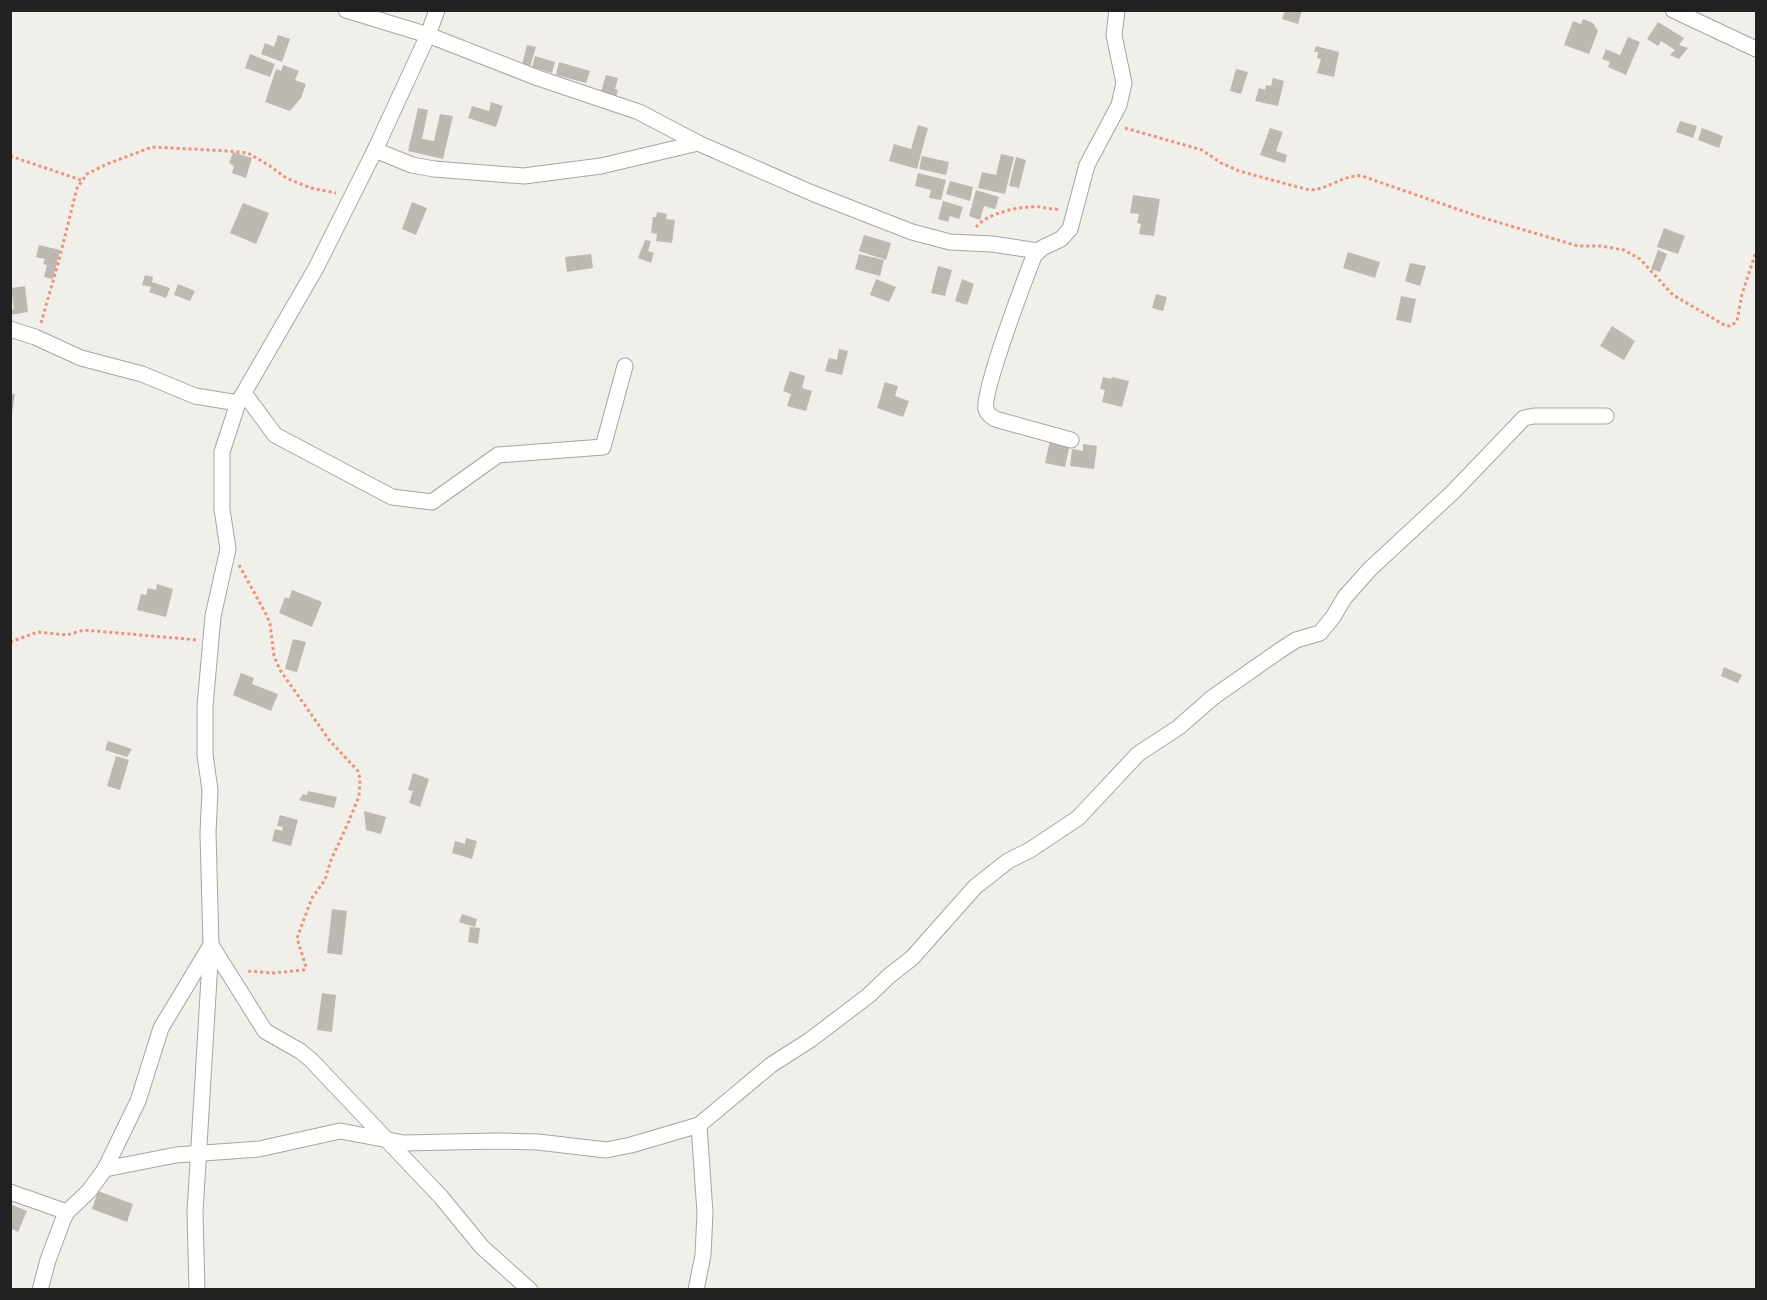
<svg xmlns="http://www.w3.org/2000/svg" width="1767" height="1300" font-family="Cabin,sans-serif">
<rect width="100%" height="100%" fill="#f1efe9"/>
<g fill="#beb8b2">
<path d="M1285,10H1302L1298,24L1282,19Z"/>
<path d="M1583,19L1593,23L1598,31L1589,54L1564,45L1573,21L1581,24Z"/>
<path d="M1658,22L1684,38L1679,45L1688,48L1679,59L1670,55L1675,50L1661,41L1658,46L1647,39Z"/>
<path d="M278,35L290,39L282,62L261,54L265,43L274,47Z"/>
<path d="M1628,37L1640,42L1626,75L1608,67L1610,62L1602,59L1606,49L1620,55Z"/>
<path d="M527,45L536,47L530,67L522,65Z"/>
<path d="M1316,46L1339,52L1334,77L1317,73L1321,59L1317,58L1318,52H1314Z"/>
<path d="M250,54L275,64L270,77L245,68Z"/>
<path d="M535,56L555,62L552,73L532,67Z"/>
<path d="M559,62L590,71L586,83L556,75Z"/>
<path d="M283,65L299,71L295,80L306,84L301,98L290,111L265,102L276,69L281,71Z"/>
<path d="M1236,69L1248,72L1241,94L1230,91Z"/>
<path d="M606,75L618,78L615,89L618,90L615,100L600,95Z"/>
<path d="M1273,78L1284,81L1278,106L1255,101L1259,88L1265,90L1266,85L1271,86Z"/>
<path d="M491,102L503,106L496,127L468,118L472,106L489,111Z"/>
<path d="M418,108L428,110L422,139L434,141L440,114L453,116L443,159L408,151Z"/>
<path d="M1680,121L1697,126L1693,138L1676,132Z"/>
<path d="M918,125L928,128L917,169L889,161L894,144L911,149Z"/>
<path d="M1270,128L1283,132L1276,151L1287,155L1285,163L1260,155Z"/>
<path d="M1702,128L1723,136L1719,148L1698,140Z"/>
<path d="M233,152L252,158L246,178L232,173L234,166L229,163Z"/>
<path d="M1001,154L1014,157L1005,194L978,188L982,172L996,175Z"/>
<path d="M922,156L949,162L946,175L919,169Z"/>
<path d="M1016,157L1026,160L1019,188L1009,186Z"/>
<path d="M918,173L946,180L941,200L929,198L931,190L915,186Z"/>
<path d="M950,181L973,187L970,201L946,194Z"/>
<path d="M976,190L999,197L995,209L984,206L980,220L969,216Z"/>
<path d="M1133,195L1160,199L1154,236L1139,234L1141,224L1137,223L1139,214L1130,213Z"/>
<path d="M943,201L963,207L959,219L950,216L948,222L938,219Z"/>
<path d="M412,202L427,208L416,235L402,229Z"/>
<path d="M243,203L269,213L256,244L230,233Z"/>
<path d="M657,212L667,214L666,219L675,220L672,243L656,241L657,234L651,233L653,217H656Z"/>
<path d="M1664,228L1685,236L1678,254L1657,247Z"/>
<path d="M864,235L891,243L886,260L859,251Z"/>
<path d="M645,240L651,241L648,251L654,253L651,263L638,258Z"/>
<path d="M39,245L60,250L53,279L44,277L47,265L43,264L45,259L36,257Z"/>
<path d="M1658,250L1667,254L1660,272L1651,269Z"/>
<path d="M1348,252L1380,262L1375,278L1343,268Z"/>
<path d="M591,254L593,268L567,272L565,257Z"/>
<path d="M859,254L884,260L880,276L855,269Z"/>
<path d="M1410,263L1426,266L1420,286L1405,281Z"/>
<path d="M938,266L952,270L945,296L931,293Z"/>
<path d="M145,275L153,277L152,282L170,288L166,298L149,292L151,287L142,285Z"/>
<path d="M876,279L896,287L889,302L870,295Z"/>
<path d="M962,279L974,284L967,305L955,301Z"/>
<path d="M178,284L195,291L190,301L174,295Z"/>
<path d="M25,286L28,312L10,315V310L14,309L11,288Z"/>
<path d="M1156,294L1167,297L1163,311L1152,308Z"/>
<path d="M1401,296L1416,299L1411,323L1396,320Z"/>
<path d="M1612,326L1635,341L1624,360L1600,346Z"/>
<path d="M839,349L848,351L842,375L825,371L829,358L837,360Z"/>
<path d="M790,371L805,376L802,388L812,391L806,411L787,406L791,394L783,391Z"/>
<path d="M1103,377L1111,379L1112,377L1129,381L1122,407L1102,402L1105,390L1100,389Z"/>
<path d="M885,382L898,386L895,396L909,401L903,417L877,408Z"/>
<path d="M10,394H15L12,413H10Z"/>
<path d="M1050,440L1070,444L1065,467L1045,463Z"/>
<path d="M1083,444L1097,446L1094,469L1070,466L1072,449L1083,451Z"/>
<path d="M157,584L173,589L166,617L137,610L141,594L146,595L148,588L156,590Z"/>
<path d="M292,590L322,602L312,627L279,613L285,597L289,599Z"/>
<path d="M293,639L306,642L297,672L285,669Z"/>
<path d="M1724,667L1742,675L1738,683L1721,676Z"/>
<path d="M241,673L254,678L252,684L278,694L271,711L233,695Z"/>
<path d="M108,741L132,749L127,757L105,750Z"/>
<path d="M116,756L129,760L120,790L107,786Z"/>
<path d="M413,773L429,779L420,807L409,803L413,791L408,790Z"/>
<path d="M308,791L337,797L334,808L299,800L303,794L307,795Z"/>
<path d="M364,811L386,817L381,834L366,830Z"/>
<path d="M280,815L298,820L291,846L272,841L275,829L282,831L283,827L277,826Z"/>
<path d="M466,838L477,841L472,859L452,853L455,841L465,844Z"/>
<path d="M332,909L347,911L342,955L327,953Z"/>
<path d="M462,914L477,919L475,927L459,922Z"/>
<path d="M470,927L480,928L478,944L468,942Z"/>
<path d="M322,993L336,995L332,1032L317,1030Z"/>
<path d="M98,1191L133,1204L127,1222L92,1209Z"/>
<path d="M10,1204L27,1211L18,1232L10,1228Z"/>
</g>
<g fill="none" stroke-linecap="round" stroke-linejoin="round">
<defs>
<g id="street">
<path d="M346,10L428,35L538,78L639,112L698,143L812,193L912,232L950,242L992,244L1038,251"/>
<path d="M1673,10L1756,49"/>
<path d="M375,150L412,165L434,169L524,176L601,166L698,143"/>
<path d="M10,329L35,337L81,358L142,374L195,396L238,403"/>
<path d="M244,393L275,435L392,497L432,502L498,455L603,447L625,366"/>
<path d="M1071,440L995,419C991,416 987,414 986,409C982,392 1025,279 1034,256L1042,248L1061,239L1070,229L1087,165L1119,105L1124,83L1114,35L1117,10"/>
<path d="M105,1169L176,1155L259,1149L340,1131L404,1143L497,1141L538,1142L606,1150L631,1145L699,1125L771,1065L810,1040L868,996L889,976L912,958L975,887L1008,861L1030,850L1078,818L1138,754L1179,727L1212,698L1279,651L1296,640L1320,633L1333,617L1345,597L1370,569L1453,492L1524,418L1534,416H1606"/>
<path d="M10,1192L67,1212"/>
<path d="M40,1290L48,1260L63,1220L67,1212L89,1191L105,1169L138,1101L161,1028L211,945L265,1031L300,1051L311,1060L441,1197L482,1247L530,1290"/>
<path d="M197,1290L195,1212L211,945L208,833L210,790L205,755V706L213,616L228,549L222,509V452L238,403L316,268L375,150L428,35L437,10"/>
<path d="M696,1290L703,1255L705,1213L699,1125"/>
</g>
</defs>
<use href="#street" stroke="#a5a5a5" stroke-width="17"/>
<g stroke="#ec937f" stroke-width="3" stroke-dasharray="3 3" stroke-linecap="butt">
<path d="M1125,128L1202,150L1221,163L1239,171L1309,190C1328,190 1344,174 1362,176L1477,216L1578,246H1601L1624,250L1640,259L1673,295L1726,326H1731L1737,321L1742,294L1756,252"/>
<path d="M10,156L81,180"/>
<path d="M976,227C987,213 1023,205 1040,207C1047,208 1053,210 1060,209"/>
<path d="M41,323L58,264L77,188L87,174L107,164L152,147L229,151L248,153L270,166L286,178L311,188L336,193"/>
<path d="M239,565L266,614L270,624L274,656L280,670L330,741L358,771L360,779L359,796L349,821L331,860L325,880L312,898L297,938L306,967L304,970L274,973L246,971"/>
<path d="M10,642L38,632L67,635L84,630L197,640"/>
</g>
<use href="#street" stroke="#fff" stroke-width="15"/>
</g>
<rect width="1767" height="1300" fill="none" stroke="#212121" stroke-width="24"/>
</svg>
